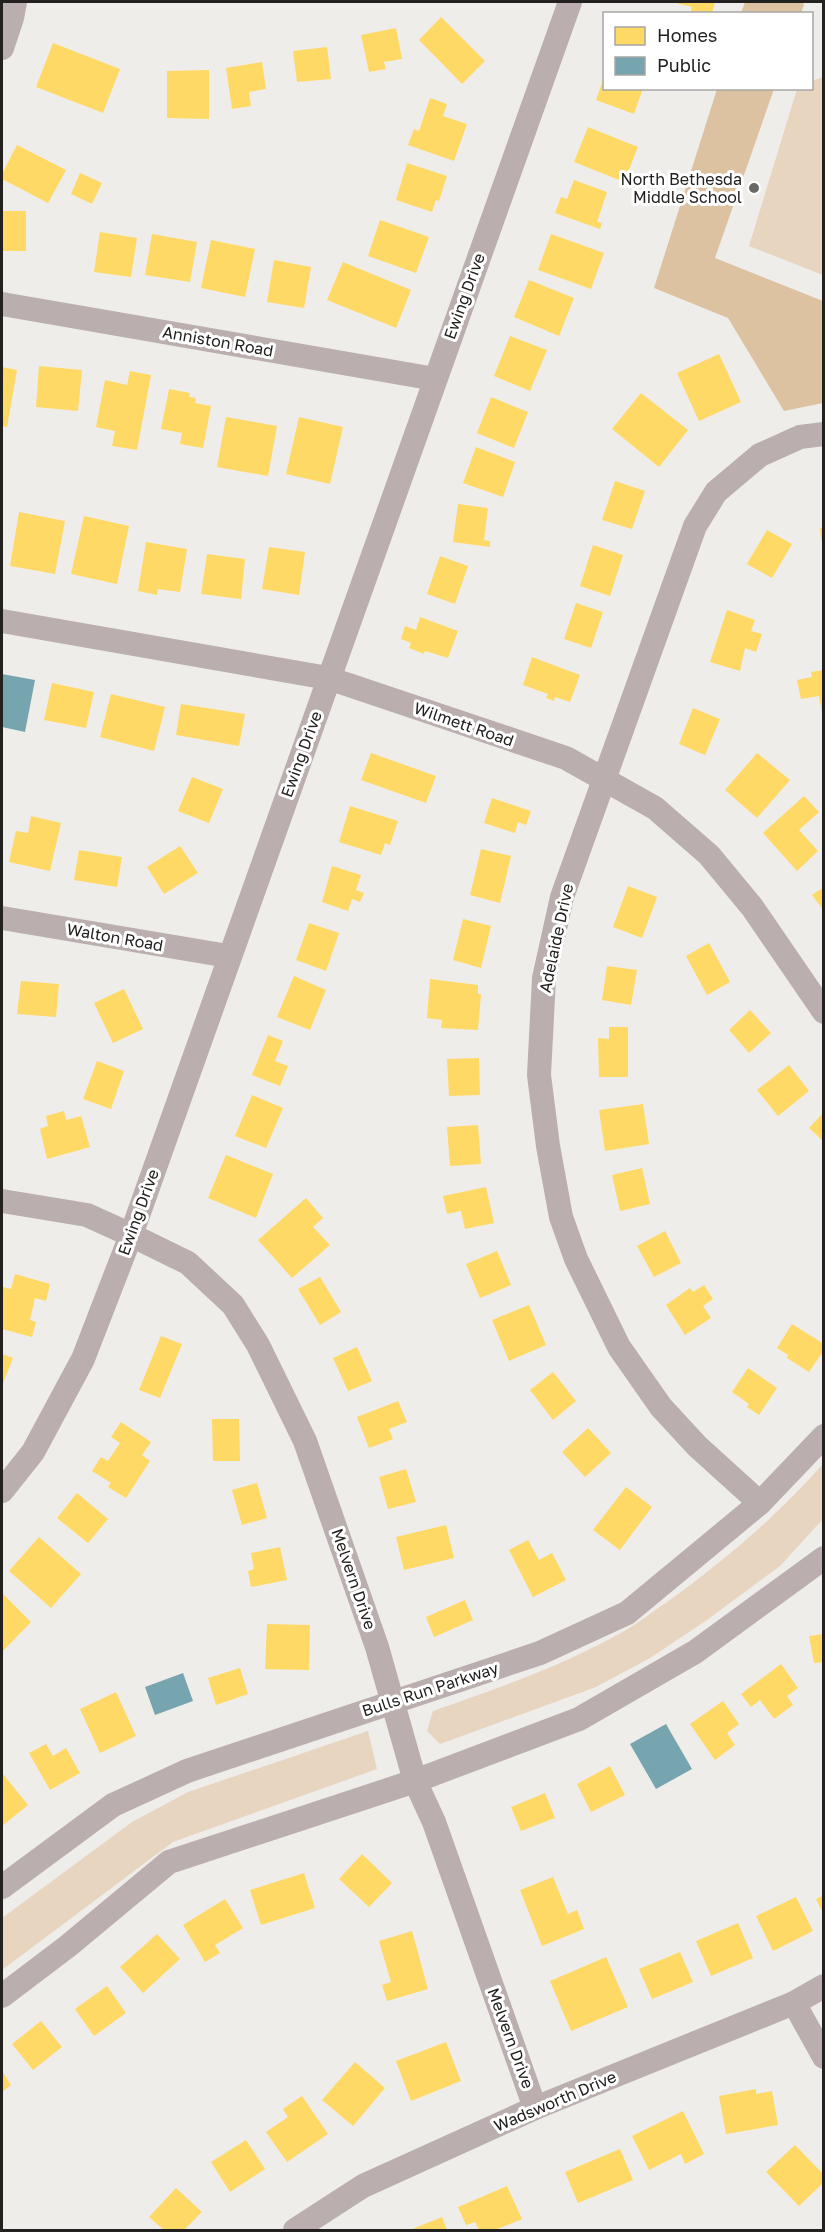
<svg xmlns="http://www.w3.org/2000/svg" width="825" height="2232" font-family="'Golos Text',sans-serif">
<rect width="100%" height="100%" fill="#efedea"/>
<g fill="#e7d5bf">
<path d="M823,77H824L823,275L749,246L797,89L812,88V81Z"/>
<path d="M823,1464V1519L780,1566L707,1620L650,1658L596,1687L440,1744L427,1731L433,1711C499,1688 565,1665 626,1630C640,1622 653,1611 667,1602C723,1562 778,1515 823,1464Z"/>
<path d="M368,1731L377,1769L173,1842L2,1970V1918L132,1822L188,1792Z"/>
</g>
<g fill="#ddc2a1">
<path d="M745,2H803L804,5L801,13H741Z"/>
<path d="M717,89H774L715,258L823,301V403L784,411L728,318L654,288Z"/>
</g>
<g fill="#ffd966">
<path d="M672,2H715L712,14L690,13L692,7Z"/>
<path d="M441,17L485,61L462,84L419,40Z"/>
<path d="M396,28L402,59L384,62L386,69L369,72L361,35Z"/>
<path d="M53,43L120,69L103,113L36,87Z"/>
<path d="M327,47L331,79L297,82L293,51Z"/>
<path d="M262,62L266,89L249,92L251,106L232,109L226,68Z"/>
<path d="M209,70V119L167,118V71Z"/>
<path d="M604,77V88H643L634,114L596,100Z"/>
<path d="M430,98L447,104L443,116L467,124L454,161L408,145L414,129L419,131Z"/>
<path d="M588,127L638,147L624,182L574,162Z"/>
<path d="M17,145L66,170L48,203L2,179V174Z"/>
<path d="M407,163L447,176L439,201L436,200L432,212L396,200Z"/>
<path d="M80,173L102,183L92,204L71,194Z"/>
<path d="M574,180L607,192L597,222L602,223L600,229L555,213L561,197L567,199Z"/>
<rect x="2" y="211" width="24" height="40"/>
<path d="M380,220L429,237L416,273L368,256Z"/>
<path d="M100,232L137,238L131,277L94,272Z"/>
<path d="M152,234L197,242L190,282L145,275Z"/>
<path d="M551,234L604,253L591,289L538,270Z"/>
<path d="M211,240L255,249L245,297L201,288Z"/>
<path d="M274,260L311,267L304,308L267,302Z"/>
<path d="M343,262L411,290L396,328L327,300Z"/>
<path d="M529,280L574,298L559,336L514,317Z"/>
<path d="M510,336L547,350L530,391L494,376Z"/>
<path d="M719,354L741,402L699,421L677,373Z"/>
<path d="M39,366L82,370L78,411L36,407Z"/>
<path d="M2,367L17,370L7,427L2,426Z"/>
<path d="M130,371L151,375L137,450L112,446L115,431L96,427L105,380L127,385Z"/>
<path d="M169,389L190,393L189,397L196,398L195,403L211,406L203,448L180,444L182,433L161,429Z"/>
<path d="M641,393L688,430L659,467L612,429Z"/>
<path d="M491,397L528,412L514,448L477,433Z"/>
<path d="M226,417L277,426L268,476L217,467Z"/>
<path d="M299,417L343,427L330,484L286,474Z"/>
<path d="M476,447L515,462L503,497L463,483Z"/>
<path d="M615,481L645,491L632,529L602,520Z"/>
<path d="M458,504L488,508L484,540L490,541V547L453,542Z"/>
<path d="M19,512L65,521L55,574L10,566Z"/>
<path d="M84,516L129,526L117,584L71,574Z"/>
<path d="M820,528H824V540H821Z"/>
<path d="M767,530L792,544L772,578L747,564Z"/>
<path d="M146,542L187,549L180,592L158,589L157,595L138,591Z"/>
<path d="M593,545L623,555L610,596L580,586Z"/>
<path d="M269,547L305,552L299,595L262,589Z"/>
<path d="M207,554L245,559L241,599L201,594Z"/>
<path d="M440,556L468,566L455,604L427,594Z"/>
<path d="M576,603L603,612L591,648L564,639Z"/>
<path d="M727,610L755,620L751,631L762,634L756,652L745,648L740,671L710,662Z"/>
<path d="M420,617L458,631L448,658L425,651L424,654L409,648L411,643L401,639L405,626L416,630Z"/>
<path d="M532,657L580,675L570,702L555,697L554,701L546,698L548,694L523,685Z"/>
<path d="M824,670V713H822L819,696L801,699L797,680L812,677L811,672Z"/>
<path d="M52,683L94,692L86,728L44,720Z"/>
<path d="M111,694L165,707L154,751L100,737Z"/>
<path d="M181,704L245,714L239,746L176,735Z"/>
<path d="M693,708L720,719L705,755L679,744Z"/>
<path d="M371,753L436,776L426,803L361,780Z"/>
<path d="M757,753L790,780L757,818L725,790Z"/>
<path d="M192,777L223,789L209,823L178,811Z"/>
<path d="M804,796L819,812L799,830L818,851L797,871L763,833Z"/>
<path d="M492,798L531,811L526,825L518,822L515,833L484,823Z"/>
<path d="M350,806L398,821L390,845L385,843L381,855L339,842Z"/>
<path d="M31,816L61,823L50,871L9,862L16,831L28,833Z"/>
<path d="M180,846L198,873L164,894L147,867Z"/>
<path d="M481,849L511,856L500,903L470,895Z"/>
<path d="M79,850L122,857L117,887L74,880Z"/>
<path d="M332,866L361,875L356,890L364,893L360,902L352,899L348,911L322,902Z"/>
<path d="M628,886L657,897L642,938L613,927Z"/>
<path d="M824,887V911L812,895Z"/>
<path d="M463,919L491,926L481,968L453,960Z"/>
<path d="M309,923L339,933L326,971L296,960Z"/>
<path d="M709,943L730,982L707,995L686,956Z"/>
<path d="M607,966L637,970L631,1005L602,1000Z"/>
<path d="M294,976L326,990L310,1030L277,1017Z"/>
<path d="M430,979L478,985V994H481L478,1030L441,1028L442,1020L427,1018Z"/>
<path d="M21,981L59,984L56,1017L17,1014Z"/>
<path d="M124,989L143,1029L113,1043L94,1003Z"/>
<path d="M750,1010L771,1033L749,1053L729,1030Z"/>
<path d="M609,1027H628V1077H599L598,1038L609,1039Z"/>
<path d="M268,1035L283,1041L275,1061L288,1066L280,1086L252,1075Z"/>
<path d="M479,1058L480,1095L449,1096L447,1059Z"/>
<path d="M97,1061L124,1071L111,1109L83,1099Z"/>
<path d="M789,1065L809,1091L778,1116L757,1090Z"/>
<path d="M252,1095L283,1108L266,1148L235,1136Z"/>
<path d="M643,1104L649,1144L605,1151L599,1110Z"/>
<path d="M64,1111L66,1120L81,1116L90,1147L47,1159L40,1129L48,1126L46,1116Z"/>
<path d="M824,1112V1142L809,1128Z"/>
<path d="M478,1125L481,1164L450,1166L447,1127Z"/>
<path d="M226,1155L273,1174L256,1218L208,1198Z"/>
<path d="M642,1168L650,1204L620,1211L612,1175Z"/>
<path d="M486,1187L494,1223L465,1229L461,1211L447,1214L443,1196Z"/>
<path d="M306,1198L323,1218L313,1227L330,1245L292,1278L258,1240Z"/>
<path d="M665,1231L681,1263L654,1277L637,1246Z"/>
<path d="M497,1251L511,1285L480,1298L466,1264Z"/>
<path d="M15,1274L50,1284L46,1301L35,1298L30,1320L36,1322L32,1337L2,1329V1291L3,1287L11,1289Z"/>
<path d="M320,1277L341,1312L320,1325L298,1289Z"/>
<path d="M704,1285L713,1299L703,1306L711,1318L685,1335L666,1305L690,1288L693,1292Z"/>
<path d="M529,1305L546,1345L509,1361L492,1320Z"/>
<path d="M792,1324L824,1344V1350L809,1372L787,1358L788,1355L777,1348Z"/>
<path d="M161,1336L182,1344L160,1398L139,1390Z"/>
<path d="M357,1347L372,1381L348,1391L333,1358Z"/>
<path d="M2,1354L13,1358L2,1386Z"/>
<path d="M748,1368L777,1388L759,1415L747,1407L749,1404L732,1392Z"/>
<path d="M553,1372L576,1401L553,1420L530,1390Z"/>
<path d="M398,1401L407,1422L389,1429L393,1439L369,1448L357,1417Z"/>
<path d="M212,1419H239L240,1461H213Z"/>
<path d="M121,1422L151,1442L142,1455L150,1461L126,1498L108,1487L111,1483L92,1471L101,1457L108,1461L120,1443L111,1437Z"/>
<path d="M588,1428L611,1453L585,1477L562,1452Z"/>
<path d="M406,1469L416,1502L388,1509L379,1477Z"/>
<path d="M257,1483L267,1518L242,1525L232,1490Z"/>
<path d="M626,1487L652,1507L620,1550L593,1530Z"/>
<path d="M77,1493L108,1519L88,1543L57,1518Z"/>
<path d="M446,1525L454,1558L404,1570L396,1537Z"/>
<path d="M39,1537L81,1574L51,1608L9,1571Z"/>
<path d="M528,1540L539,1560L552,1553L566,1580L533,1597L509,1550Z"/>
<path d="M280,1547L287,1580L251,1587L248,1571L254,1569L251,1553Z"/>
<path d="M2,1593L31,1622L2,1652Z"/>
<path d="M465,1600L473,1620L434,1637L426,1617Z"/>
<path d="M267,1624L310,1625L309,1670L265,1669Z"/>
<path d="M824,1634V1662L814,1663L809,1636Z"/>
<path d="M781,1664L798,1688L787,1696L793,1705L774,1719L760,1700L751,1707L741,1694Z"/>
<path d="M240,1668L248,1694L216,1705L208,1678Z"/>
<path d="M116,1692L136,1736L100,1753L80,1709Z"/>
<path d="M723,1701L739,1724L727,1733L735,1745L715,1760L690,1724Z"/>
<path d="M46,1744L53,1756L66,1748L80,1773L50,1790L29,1753Z"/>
<path d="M610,1766L625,1795L591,1812L577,1784Z"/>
<path d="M3,1774L28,1805L2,1826V1775Z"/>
<path d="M545,1793L555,1818L521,1831L511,1807Z"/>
<path d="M362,1854L392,1883L369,1907L339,1879Z"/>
<path d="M304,1873L315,1908L261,1925L250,1890Z"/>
<path d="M553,1877L568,1914L577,1910L584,1929L542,1946L520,1890Z"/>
<path d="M824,1895V1915L816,1899Z"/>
<path d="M796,1897L813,1931L773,1951L756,1916Z"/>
<path d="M225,1899L243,1928L215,1945L220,1953L205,1962L183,1925Z"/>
<path d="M738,1923L753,1958L711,1976L696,1941Z"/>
<path d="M412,1931L428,1989L387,2001L382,1985L391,1982L379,1941Z"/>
<path d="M157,1934L180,1959L143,1993L120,1967Z"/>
<path d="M680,1952L693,1982L652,1999L639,1969Z"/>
<path d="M606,1957L628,2007L571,2031L550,1981Z"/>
<path d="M107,1986L126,2013L94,2036L75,2009Z"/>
<path d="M41,2021L62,2047L33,2070L12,2044Z"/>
<path d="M446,2042L461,2081L411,2101L396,2061Z"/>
<path d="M355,2062L385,2088L353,2126L322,2100Z"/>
<path d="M2,2071L11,2085L2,2092Z"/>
<path d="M756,2089V2094L772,2091L778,2125L726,2134L719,2096Z"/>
<path d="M302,2096L328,2134L287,2162L266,2132L288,2117L283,2109Z"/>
<path d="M683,2111L704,2154L685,2164L681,2154L649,2170L632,2136Z"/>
<path d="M246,2140L265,2169L230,2192L211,2162Z"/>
<path d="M795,2145L824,2175V2182L799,2206L766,2172Z"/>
<path d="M620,2149L633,2180L578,2203L565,2172Z"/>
<path d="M507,2186L522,2219L495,2230H479L475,2222L466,2225L458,2207Z"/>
<path d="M176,2188L202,2212L184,2230H164L149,2217Z"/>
<path d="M442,2217L447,2230H410Z"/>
</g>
<g fill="#76a5af">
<path d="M2,674L35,680L25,732L2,727Z"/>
<path d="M183,1673L193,1701L155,1715L145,1687Z"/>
<path d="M666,1724L692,1769L656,1789L630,1744Z"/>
</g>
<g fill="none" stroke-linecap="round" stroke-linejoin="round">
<g stroke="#baafae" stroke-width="24">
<path d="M2,48L12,18L15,2"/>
<path d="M2,304L435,379"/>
<path d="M2,621L328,678L566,758L655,808L709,855L752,907L824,1012"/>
<path d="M2,918L228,956"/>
<path d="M2,1201L87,1215L131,1235L188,1263L233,1305L258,1345L305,1441L377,1647L415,1781L434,1822L535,2108"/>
<path d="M2,1491L33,1452L83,1359L131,1235L570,2"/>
<path d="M760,1503L697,1446L661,1407L619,1347L576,1259L561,1217L548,1146L539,1075L544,978L562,897L695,526L716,492L760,455L800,437L824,434"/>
<path d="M2,1887L113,1805L187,1771L540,1653L627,1613L760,1503L824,1436"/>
<path d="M2,1996L68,1946L169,1862L415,1781L579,1719L695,1652L824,1558"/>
<path d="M794,2003L824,2057"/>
<path d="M295,2230L363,2186L535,2108L794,2003L824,1986"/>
</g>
</g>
<circle fill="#6a6866" stroke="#fff" stroke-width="2" cx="754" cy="188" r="6"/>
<g text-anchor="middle" stroke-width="6" stroke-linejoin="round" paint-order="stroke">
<g font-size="16" fill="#23211f" stroke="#fff" text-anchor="end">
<text x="742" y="185">North Bethesda<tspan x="742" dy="18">Middle School</tspan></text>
</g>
<g font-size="16" fill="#23211f" stroke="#fff">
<text transform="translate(464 296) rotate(-70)" y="6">Ewing Drive</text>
<text transform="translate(218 341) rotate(10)" y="6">Anniston Road</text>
<text transform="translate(464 724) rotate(19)" y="6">Wilmett Road</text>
<text transform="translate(301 754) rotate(-70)" y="6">Ewing Drive</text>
<text transform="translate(115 937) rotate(10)" y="6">Walton Road</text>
<text transform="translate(556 938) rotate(-78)" y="6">Adelaide Drive</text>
<text transform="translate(138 1212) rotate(-70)" y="6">Ewing Drive</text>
<text transform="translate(354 1579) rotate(71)" y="6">Melvern Drive</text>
<text transform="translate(430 1689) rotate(-18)" y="6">Bulls Run Parkway</text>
<text transform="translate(511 2038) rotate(70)" y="6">Melvern Drive</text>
<text transform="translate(555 2101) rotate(-23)" y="6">Wadsworth Drive</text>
</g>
</g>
<rect width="825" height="2232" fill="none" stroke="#23211f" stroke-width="6"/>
<rect x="603" y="12" width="210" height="78" fill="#ffffff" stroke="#a7a6a5" stroke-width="1.5"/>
<rect x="615" y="27" width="30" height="18" fill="#ffd966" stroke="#a7a6a5" stroke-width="1.5"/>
<text x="657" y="42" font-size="18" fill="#23211f">Homes</text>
<rect x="615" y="57" width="30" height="18" fill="#76a5af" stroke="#a7a6a5" stroke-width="1.5"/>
<text x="657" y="72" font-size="18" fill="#23211f">Public</text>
</svg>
